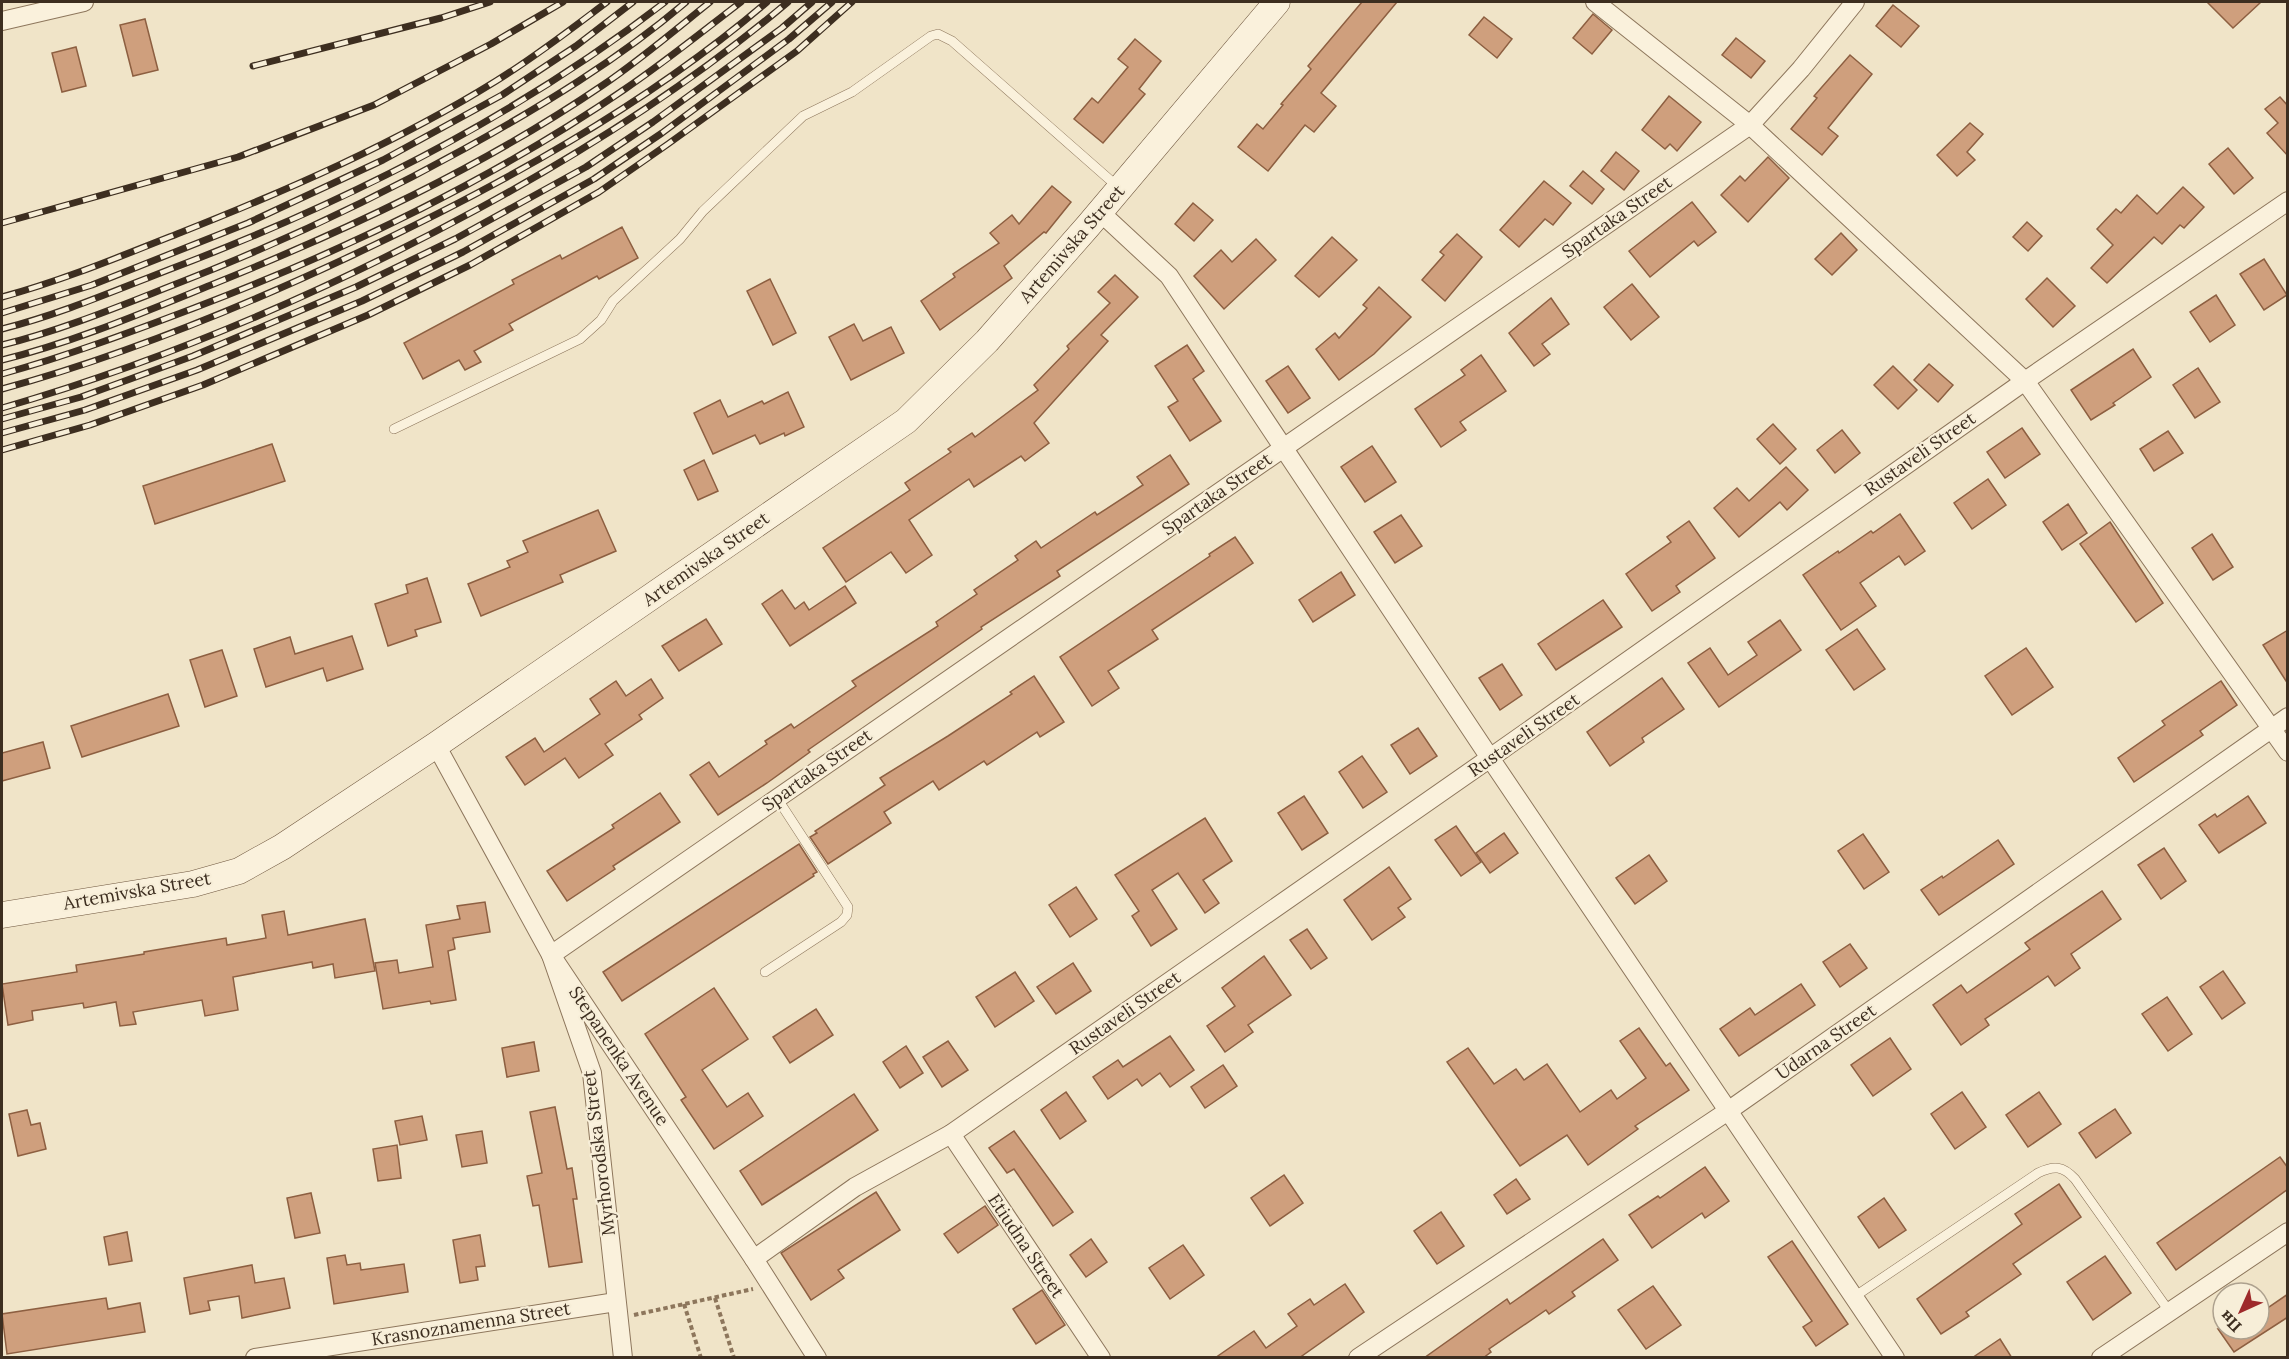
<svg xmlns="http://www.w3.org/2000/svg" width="2289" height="1359" font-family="Lora,serif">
<rect width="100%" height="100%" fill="#f0e4c8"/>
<g fill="#cf9f7d" stroke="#8d5f41" stroke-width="1.5">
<path d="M1362,2H1397L1321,93L1336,106L1314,132L1305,125L1268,171L1238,147L1257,124L1263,129L1283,105L1281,104L1311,69L1308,66Z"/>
<path d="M2207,2H2261L2233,28Z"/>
<path d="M1893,5L1919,26L1901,47L1876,26Z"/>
<path d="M1593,14L1612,30L1592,54L1573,38Z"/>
<path d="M1484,17L1512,39L1497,58L1469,35Z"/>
<path d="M145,19L158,70L133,76L120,25Z"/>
<path d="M1736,38L1765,61L1751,78L1722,55Z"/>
<path d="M1135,39L1161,61L1139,89L1145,94L1103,143L1074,119L1092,98L1098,103L1128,67L1118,59Z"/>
<path d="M76,47L86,86L62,92L52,53Z"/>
<path d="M1850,55L1872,74L1828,128L1838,136L1822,155L1791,129L1817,98L1814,96Z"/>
<path d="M1669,96L1701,122L1677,151L1670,144L1665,149L1642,130Z"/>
<path d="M2280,97L2288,106V156L2267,133L2278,123L2265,109Z"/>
<path d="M1970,123L1983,134L1967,152L1975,160L1957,176L1937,155Z"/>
<path d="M2228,148L2253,178L2234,194L2209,164Z"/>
<path d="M1616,152L1639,171L1624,190L1601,171Z"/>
<path d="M1768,157L1789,178L1748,222L1721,195L1740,176L1745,181Z"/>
<path d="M1583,171L1604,189L1592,204L1570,186Z"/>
<path d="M1544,181L1571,203L1553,225L1545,219L1519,247L1500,230Z"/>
<path d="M1052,186L1071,202L1046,233L1044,232L1004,266L1012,278L940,330L921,301L955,277L953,274L999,243L990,233L1012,215L1019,224Z"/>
<path d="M2183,187L2204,207L2184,228L2180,225L2162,244L2154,237L2107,283L2091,268L2113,245L2097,229L2116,209L2121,213L2137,195L2157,214Z"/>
<path d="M1692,202L1716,232L1698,246L1694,241L1650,277L1629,251Z"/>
<path d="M1193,203L1213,220L1194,241L1175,224Z"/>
<path d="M2027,222L2042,236L2028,251L2013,237Z"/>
<path d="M622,227L638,258L599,279L597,276L509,324L513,330L474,351L481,362L465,370L459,360L423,379L404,343L514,284L512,280L560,255L562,259Z"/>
<path d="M1841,233L1857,250L1832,275L1815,259Z"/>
<path d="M1457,234L1482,257L1445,301L1422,280L1444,255L1440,252Z"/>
<path d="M1332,237L1357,260L1319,297L1295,276Z"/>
<path d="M1256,239L1276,260L1224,309L1194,276L1221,250L1232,262Z"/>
<path d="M2264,259L2287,295L2264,310L2240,274Z"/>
<path d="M1115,275L1138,297L1101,335L1108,341L1034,423L1049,443L1025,461L1021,456L974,487L969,479L909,520L932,555L906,573L891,552L846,582L823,548L910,490L905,483L951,452L948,449L972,433L975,437L1038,390L1034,385L1069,349L1067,346L1110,303L1098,292Z"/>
<path d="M2047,278L2075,306L2053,327L2026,299Z"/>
<path d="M770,279L796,333L773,345L747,291Z"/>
<path d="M1632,284L1659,317L1631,340L1604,307Z"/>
<path d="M1379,287L1411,317L1374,354L1339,380L1316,349L1335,333L1339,338L1367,308L1363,305Z"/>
<path d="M2216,295L2235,325L2210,342L2190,312Z"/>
<path d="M1551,298L1569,324L1542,344L1550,354L1534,366L1509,333Z"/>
<path d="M854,324L863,341L891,327L904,353L851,380L829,337Z"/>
<path d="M1187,345L1204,371L1193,379L1221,421L1190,441L1168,407L1178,401L1155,366Z"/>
<path d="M2133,349L2151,377L2113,403L2115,405L2091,420L2071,390Z"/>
<path d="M1481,355L1506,391L1460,422L1466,430L1441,447L1415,409L1465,375L1461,370Z"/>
<path d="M1929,364L1953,385L1938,402L1914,380Z"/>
<path d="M1288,366L1310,398L1288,413L1266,381Z"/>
<path d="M1893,366L1917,390L1898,409L1874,385Z"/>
<path d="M2198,368L2220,402L2195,418L2173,385Z"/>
<path d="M788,392L804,427L785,436L784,433L760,444L755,435L713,454L694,413L720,400L728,417L762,401L764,404Z"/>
<path d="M1773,424L1796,449L1780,464L1757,439Z"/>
<path d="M2022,428L2040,454L2005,478L1987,452Z"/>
<path d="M1842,430L1860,453L1835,473L1817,450Z"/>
<path d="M2168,431L2183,453L2154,471L2140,449Z"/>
<path d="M272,444L285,481L155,524L143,486Z"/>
<path d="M1372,446L1396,482L1365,502L1341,467Z"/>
<path d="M1170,455L1189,484L1057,571L1060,576L981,627L982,629L808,750L810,752L767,783L718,815L690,775L709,762L719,777L767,744L765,741L791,724L794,728L856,686L852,681L938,626L936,622L977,594L974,590L1018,560L1015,556L1036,541L1041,548L1095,512L1097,515L1143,485L1137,477Z"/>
<path d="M704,460L718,491L698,500L684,470Z"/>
<path d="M1786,467L1808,490L1787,510L1780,502L1739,537L1714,508L1737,488L1749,501Z"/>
<path d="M1988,479L2006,505L1972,529L1954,503Z"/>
<path d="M2068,504L2087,533L2062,550L2043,522Z"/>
<path d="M598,510L616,551L560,575L563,582L481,616L468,584L510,567L507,561L528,552L523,541Z"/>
<path d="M1900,514L1925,551L1905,565L1899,556L1860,583L1876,606L1841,630L1803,575L1838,551L1839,553L1871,531L1873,533Z"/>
<path d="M1401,515L1422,546L1395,563L1374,532Z"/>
<path d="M1689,521L1715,558L1676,586L1680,592L1652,611L1626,574L1671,542L1667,537Z"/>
<path d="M2110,522L2163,603L2136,622L2080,544Z"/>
<path d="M2212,534L2233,567L2213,580L2192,548Z"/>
<path d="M1235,537L1253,563L1152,630L1158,639L1108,671L1119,688L1092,706L1060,657L1210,556L1209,554Z"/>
<path d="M1341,572L1355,595L1313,622L1299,600Z"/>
<path d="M427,578L441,622L415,630L417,636L388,646L375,604L408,593L406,585Z"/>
<path d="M845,586L856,603L790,646L762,604L782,590L795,609L804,602L809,610Z"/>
<path d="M1603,600L1622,627L1556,670L1538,644Z"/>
<path d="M706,619L722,644L679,671L662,646Z"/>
<path d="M1780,620L1801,650L1719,707L1688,663L1710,648L1728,675L1757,655L1748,642Z"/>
<path d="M1857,629L1885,669L1854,690L1826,650Z"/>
<path d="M2288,630V684L2263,645Z"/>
<path d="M352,636L363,669L327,681L323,668L266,687L254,649L290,637L295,654Z"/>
<path d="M2026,648L2053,687L2012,715L1985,676Z"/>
<path d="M222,650L237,696L205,707L190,660Z"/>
<path d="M1502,664L1522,695L1500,710L1479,678Z"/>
<path d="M1034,676L1064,722L1040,737L1037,732L987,765L984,761L939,790L933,781L884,812L891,823L828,864L810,837L817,833L815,831L885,785L880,778L948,736L1012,694L1010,692Z"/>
<path d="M1662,678L1684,709L1642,738L1644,742L1610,766L1587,732Z"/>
<path d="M651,679L663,698L639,715L642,719L605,744L613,755L579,778L565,758L525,785L506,757L535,738L544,752L600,714L590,699L616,681L626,696Z"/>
<path d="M2221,681L2237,705L2200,731L2203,735L2134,782L2118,758L2165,725L2162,721Z"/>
<path d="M168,694L179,726L82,757L71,726Z"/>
<path d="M1418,728L1437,756L1410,774L1391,745Z"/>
<path d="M43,742L50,768L2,781V753Z"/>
<path d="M1362,756L1387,792L1363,808L1339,772Z"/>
<path d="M660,793L680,822L613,866L615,869L567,901L547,871L614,828L612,825Z"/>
<path d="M1304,796L1328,833L1302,850L1278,813Z"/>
<path d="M2248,796L2266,823L2219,853L2199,825L2215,814L2217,817Z"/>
<path d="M1205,818L1232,861L1203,880L1219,903L1205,913L1178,873L1152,890L1177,929L1151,946L1132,916L1139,911L1115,875Z"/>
<path d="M1456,826L1481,862L1461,876L1435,840Z"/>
<path d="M1504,833L1518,853L1490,873L1476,853Z"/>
<path d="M1863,834L1889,872L1864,889L1838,851Z"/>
<path d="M1998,840L2014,864L1939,915L1921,890L1942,876L1943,878Z"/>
<path d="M799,844L817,872L813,874L814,876L622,1001L603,972Z"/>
<path d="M2164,848L2186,881L2161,899L2138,865Z"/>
<path d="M1649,855L1667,881L1635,904L1616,878Z"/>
<path d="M1389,867L1411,899L1398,908L1405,917L1372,940L1344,900Z"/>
<path d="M1076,887L1097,919L1070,937L1049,905Z"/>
<path d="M2102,891L2121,919L2071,954L2080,968L2055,986L2048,976L1985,1019L1989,1025L1961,1045L1933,1005L1961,985L1967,993L2030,949L2025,943Z"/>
<path d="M485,902L490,932L453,938L455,949L448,951L456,1000L431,1004L430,1001L383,1009L375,963L397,960L399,973L433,967L426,925L460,919L457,906Z"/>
<path d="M284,911L288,935L365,919L375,971L335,978L333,964L313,968L312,962L233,977L238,1010L205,1016L202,1000L133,1012L136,1024L120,1026L116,1002L84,1008L83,1003L32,1011L33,1020L8,1025L2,984L77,972L76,965L144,954V952L226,938L227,945L266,938L262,915Z"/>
<path d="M1307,929L1327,958L1311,969L1290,940Z"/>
<path d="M1850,944L1867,968L1840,987L1823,962Z"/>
<path d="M1264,956L1291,995L1248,1025L1253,1032L1225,1052L1207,1026L1235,1006L1222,988Z"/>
<path d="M1073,963L1091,991L1056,1014L1037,987Z"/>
<path d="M2223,971L2245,1003L2222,1019L2200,987Z"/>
<path d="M1015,972L1034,1001L995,1027L976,997Z"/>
<path d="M1801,984L1815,1005L1739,1056L1720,1029L1750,1008L1755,1015Z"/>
<path d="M714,988L748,1039L702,1070L727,1107L748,1093L763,1116L714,1149L681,1100L686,1097L645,1034Z"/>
<path d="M2167,997L2192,1034L2168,1051L2142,1014Z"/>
<path d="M816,1009L833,1035L790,1063L773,1037Z"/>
<path d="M1639,1028L1666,1066L1670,1063L1689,1090L1635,1126L1638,1129L1588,1165L1567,1135L1520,1166L1447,1062L1468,1048L1494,1084L1516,1069L1524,1080L1547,1064L1580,1112L1611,1090L1617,1099L1646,1078L1620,1041Z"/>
<path d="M1170,1036L1194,1070L1170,1087L1160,1073L1142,1086L1137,1079L1108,1099L1093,1077L1118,1060L1123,1067Z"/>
<path d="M1890,1038L1911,1069L1873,1096L1851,1065Z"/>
<path d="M948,1041L968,1070L942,1087L923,1057Z"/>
<path d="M534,1042L539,1071L507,1077L502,1048Z"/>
<path d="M906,1046L923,1073L900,1088L883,1062Z"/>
<path d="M1223,1065L1237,1086L1205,1108L1191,1087Z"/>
<path d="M1066,1092L1086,1121L1060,1139L1041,1110Z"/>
<path d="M1962,1092L1986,1127L1955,1149L1931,1114Z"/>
<path d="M2039,1092L2061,1124L2028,1147L2006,1115Z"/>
<path d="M854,1094L878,1130L762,1205L740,1171Z"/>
<path d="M555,1107L567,1169L572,1168L577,1199H573L582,1262L549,1267L539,1205L533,1206L527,1176L542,1173L530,1112Z"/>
<path d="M2115,1109L2131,1133L2096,1158L2079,1133Z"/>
<path d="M27,1110L31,1125L40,1123L46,1149L18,1156L9,1114Z"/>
<path d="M422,1116L427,1140L400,1145L395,1121Z"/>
<path d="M482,1131L487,1163L462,1167L456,1135Z"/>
<path d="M1014,1131L1073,1212L1053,1226L1014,1169L1007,1173L989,1148Z"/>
<path d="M397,1145L401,1178L378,1181L373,1149Z"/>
<path d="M2280,1157L2288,1168V1189L2176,1270L2157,1243Z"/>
<path d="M1705,1167L1729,1201L1705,1218L1702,1213L1652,1248L1629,1215L1658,1196L1660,1198Z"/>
<path d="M1284,1175L1303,1203L1270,1226L1251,1198Z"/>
<path d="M1516,1179L1530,1199L1507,1214L1494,1195Z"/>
<path d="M2059,1184L2081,1217L2013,1264L2021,1274L1966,1312L1969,1316L1941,1334L1917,1299L2022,1224L2015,1214Z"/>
<path d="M876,1192L900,1230L838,1270L844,1278L811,1300L781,1253Z"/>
<path d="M311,1193L320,1233L295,1238L287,1198Z"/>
<path d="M1884,1198L1906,1230L1879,1248L1858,1217Z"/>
<path d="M985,1206L998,1225L958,1253L944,1234Z"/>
<path d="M1441,1212L1464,1246L1437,1264L1414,1231Z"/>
<path d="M127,1232L132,1261L109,1265L104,1237Z"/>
<path d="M480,1235L485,1266L476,1267L478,1280L460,1283L453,1240Z"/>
<path d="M1091,1239L1107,1262L1086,1277L1070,1255Z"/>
<path d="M1603,1239L1618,1260L1572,1292L1575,1296L1549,1314L1546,1310L1489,1349L1491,1352L1483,1358H1424L1507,1299L1510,1304Z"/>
<path d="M1792,1241L1848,1324L1816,1346L1803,1327L1812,1321L1768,1257Z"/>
<path d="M1183,1245L1204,1275L1170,1299L1149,1268Z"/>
<path d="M345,1255L347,1265L360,1263L361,1270L404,1264L408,1292L334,1304L327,1258Z"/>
<path d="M2105,1256L2131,1293L2093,1320L2067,1282Z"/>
<path d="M252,1265L255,1283L284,1278L290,1308L242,1318L239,1296L208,1301L210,1310L190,1314L184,1278Z"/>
<path d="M1345,1284L1364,1312L1299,1358H1215L1254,1331L1266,1348L1297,1326L1288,1314L1310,1299L1314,1305Z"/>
<path d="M1653,1286L1681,1325L1646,1349L1618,1310Z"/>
<path d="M1042,1290L1065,1325L1036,1344L1013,1309Z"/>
<path d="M2288,1294V1317L2234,1352L2218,1329H2259V1314Z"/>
<path d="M106,1298L108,1309L140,1303L145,1332L7,1354L2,1314Z"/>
<path d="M2000,1339L2012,1358H1972Z"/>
</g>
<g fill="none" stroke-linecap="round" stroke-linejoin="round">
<defs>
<g id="lane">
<path d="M394,429L580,339L601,320L613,301L680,239L703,211L803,116L852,92L931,36L938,34L952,41L1118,187"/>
<path d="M765,972L841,922L847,915L848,907L777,798"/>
<path d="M1854,1297L2038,1173C2054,1165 2063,1166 2075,1179L2169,1311"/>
</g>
<g id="street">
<path d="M1595,2L1750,125L2025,381L2288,752"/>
<path d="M2,21L84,2"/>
<path d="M1100,212L1169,276L1490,758L1895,1358"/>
<path d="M436,745L551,955L754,1259L817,1358"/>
<path d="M951,1134L1101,1358"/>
<path d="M754,1259L855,1187L951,1134L1490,758L2025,381L2288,201"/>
<path d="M255,1358L616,1302"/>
<path d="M623,1358L592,1073L551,955L1750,125L1801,69L1855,2"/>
<path d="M1358,1358L1728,1111L2288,717"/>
<path d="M2101,1358L2288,1232"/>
</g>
<path id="secondary" d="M2,915L193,884L239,871L282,847L436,745L906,421L987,341L1088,226L1277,2"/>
</defs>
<use href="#lane" stroke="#8d765c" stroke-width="10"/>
<use href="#street" stroke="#8d765c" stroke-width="20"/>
<use href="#secondary" stroke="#6f573f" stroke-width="27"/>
<g stroke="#8d765c" stroke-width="4" stroke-dasharray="4.5 3" stroke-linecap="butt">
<path d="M715,1298L734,1358"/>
<path d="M684,1304L701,1358"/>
<path d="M634,1315L753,1289"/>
</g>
<use href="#lane" stroke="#faf1dc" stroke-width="9"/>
<use href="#street" stroke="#faf1dc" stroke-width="18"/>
<use href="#secondary" stroke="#faf1dc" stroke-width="26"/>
<defs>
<g id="rail">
<path d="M253,66L441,18L490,2"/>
<path d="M2,223L238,157L374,105L491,44L563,2"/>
<path d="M2,297C61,281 119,257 177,234C286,191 396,143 496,81C535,57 571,29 607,2"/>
<path d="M2,313L92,285L248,223L383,160L502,95L576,46L633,2"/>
<path d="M2,329C58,315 114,291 168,270C345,203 515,118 665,2"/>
<path d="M2,345C63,330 122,305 181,282C278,244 372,200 464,149C542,106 619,59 686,2"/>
<path d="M2,360C74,342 142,313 211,285C347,230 481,168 603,85C640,60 675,30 710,2"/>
<path d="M2,374C67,356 131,332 194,308C344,251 492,180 625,89C665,62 703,31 741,2"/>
<path d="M2,389C123,356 240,308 353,255C499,186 644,107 767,2"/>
<path d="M2,408C167,360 325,292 476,210C587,150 692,83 788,2"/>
<path d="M2,419L81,397L193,356L356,287L455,239L586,167L653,122L782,28L812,2"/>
<path d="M2,433L85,410L197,370L362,301L463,252L594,179L662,133L789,39L832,2"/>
<path d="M2,450L90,425L203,385L368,315L470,265L599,192L668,144L797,51L852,2"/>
</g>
</defs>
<use href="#rail" stroke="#3d2e20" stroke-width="7"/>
<use href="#rail" stroke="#f7eed8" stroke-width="4.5" stroke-dasharray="14" stroke-linecap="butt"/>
</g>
<g text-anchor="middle" stroke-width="4.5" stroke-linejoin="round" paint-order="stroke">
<g font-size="18" fill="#3d2e20" stroke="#f7eed8">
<text transform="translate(1617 217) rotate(-35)" y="6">Spartaka Street</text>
<text transform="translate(1072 244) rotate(-49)" y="6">Artemivska Street</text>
<text transform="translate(1920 454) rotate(-35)" y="6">Rustaveli Street</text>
<text transform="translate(1217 494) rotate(-35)" y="6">Spartaka Street</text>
<text transform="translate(706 559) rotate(-35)" y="6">Artemivska Street</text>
<text transform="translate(1524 735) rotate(-35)" y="6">Rustaveli Street</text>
<text transform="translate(817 770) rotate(-35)" y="6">Spartaka Street</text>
<text transform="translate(137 891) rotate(-10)" y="6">Artemivska Street</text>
<text transform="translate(1125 1013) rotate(-35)" y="6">Rustaveli Street</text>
<text transform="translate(1826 1042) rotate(-35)" y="6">Udarna Street</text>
<text transform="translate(619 1056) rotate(56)" y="6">Stepanenka Avenue</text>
<text transform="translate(599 1153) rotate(-97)" y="6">Myrhorodska Street</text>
<text transform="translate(1026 1246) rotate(56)" y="6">Etiudna Street</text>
<text transform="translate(471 1324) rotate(-9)" y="6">Krasnoznamenna Street</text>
</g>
</g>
<rect width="2289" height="1359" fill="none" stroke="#3d2e20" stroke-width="6"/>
<g transform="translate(2241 1311) rotate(225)"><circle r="28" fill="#f7eed8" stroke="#ada18e" stroke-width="1.5"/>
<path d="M0-4.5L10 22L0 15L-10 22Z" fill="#9e2a2b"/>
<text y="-9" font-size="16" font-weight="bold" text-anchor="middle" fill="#3d2e20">Пн</text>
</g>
</svg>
